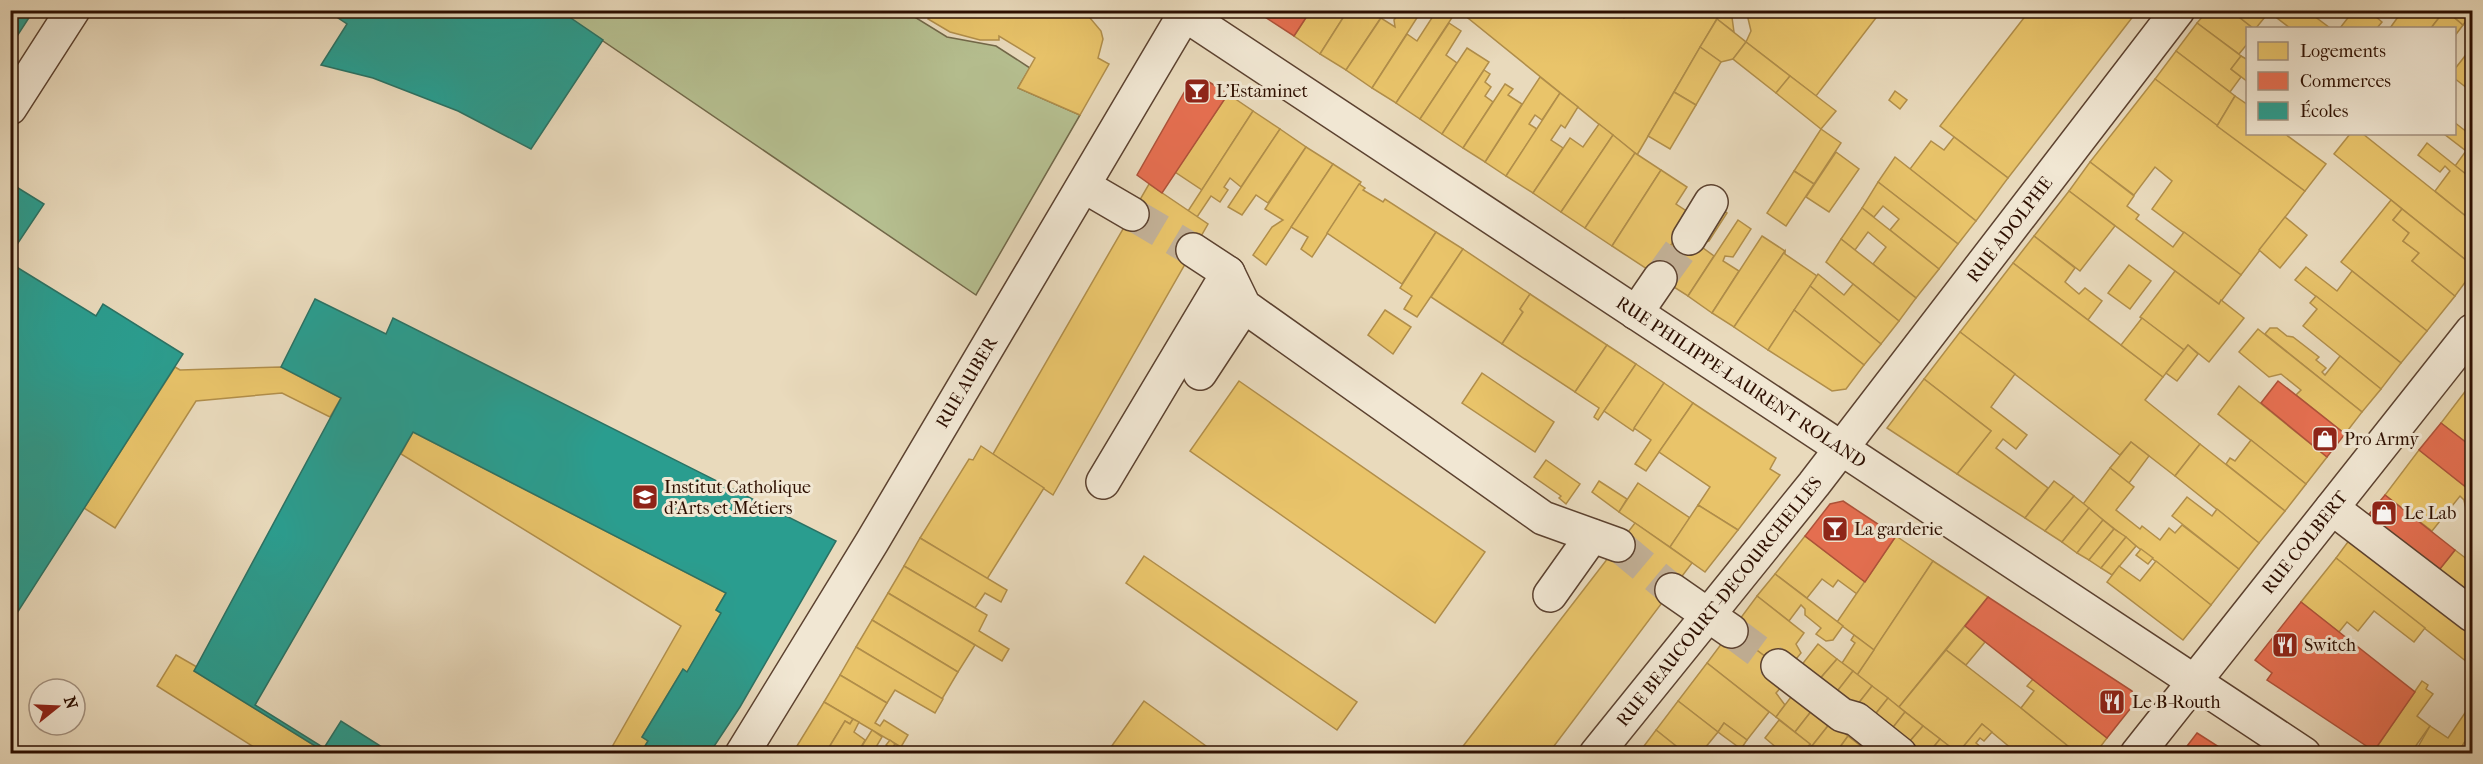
<svg xmlns="http://www.w3.org/2000/svg" width="2483" height="764" font-family="'IM FELL French Canon',serif">
<rect width="100%" height="100%" fill="#e9dabc"/>
<filter id="stains"><feTurbulence type="fractalNoise" baseFrequency=".00333" numOctaves="4"/><feColorMatrix values="0 0 0 0 .2 0 0 0 0 .09 0 0 0 0 .02 0 0 0 .5 -.17"/></filter>
<radialGradient id="worn" r=".72"><stop offset=".6" stop-color="#630" stop-opacity="0"/><stop offset="1" stop-color="#630" stop-opacity=".3"/></radialGradient>
<path fill="#b6c091" stroke="#726849" stroke-width="1.5" d="M559,11H905L947,37L996,46L1030,68L1018,88L1080,115L976,295Z"/>
<g fill="#e9c46a" stroke="#b18e4a" stroke-width="1.5">
<path d="M934,10H1094L1090,18L1101,31L1103,39L1098,58L1109,64L1080,115L1018,88L1035,58L999,36V40H980L950,32L928,19Z"/>
<path d="M1311,10H1348L1320,54L1294,36Z"/>
<path d="M1348,10H1386L1346,70L1320,54Z"/>
<path d="M1401,10H1422L1372,88L1346,70L1381,18L1395,27L1394,20Z"/>
<path d="M1437,10H1457L1396,103L1372,88L1407,34L1417,41Z"/>
<path d="M1458,10H1615L1624,18L1633,10H1722L1637,155Z"/>
<path d="M1722,10H1731L1734,32L1717,19Z"/>
<path d="M1746,10H1882L1816,96L1746,42L1751,31Z"/>
<path d="M2030,10H2138L2008,178L1940,126Z"/>
<path d="M2230,10L2253,28H2248V43L2239,54L2197,23L2208,10Z"/>
<path d="M2230,10H2306L2330,28H2290L2269,12L2256,28H2253Z"/>
<path d="M2319,10H2333L2327,17Z"/>
<path d="M2354,10H2368L2382,22L2377,28H2340Z"/>
<path d="M2403,10H2445L2431,28H2390Z"/>
<path d="M2445,10L2463,25L2454,37V28H2431Z"/>
<path d="M2446,10H2472V13L2463,25Z"/>
<path d="M1717,19L1746,42L1733,59L1721,62L1700,47Z"/>
<path d="M1449,23L1461,31L1446,55L1457,63L1420,119L1396,103Z"/>
<path d="M2197,23L2241,56L2231,69L2241,77L2230,92L2176,51Z"/>
<path d="M1746,42L1790,76L1776,93L1733,59Z"/>
<path d="M1700,47L1721,62L1696,105L1674,92Z"/>
<path d="M2472,47V92L2454,78V70Z"/>
<path d="M1467,48L1489,62L1442,134L1420,119Z"/>
<path d="M2176,51L2235,96L2217,126L2155,79Z"/>
<path d="M2241,56L2248,60V82L2231,69Z"/>
<path d="M1484,70L1490,74L1485,82L1491,87L1485,96L1493,102L1463,148L1442,134Z"/>
<path d="M1790,76L1836,111L1821,129L1776,93Z"/>
<path d="M1540,77L1560,93L1542,120L1535,115L1529,124L1537,129L1506,176L1485,162Z"/>
<path d="M2155,79L2305,191L2241,275L2152,209L2172,181L2155,167L2134,195L2090,162Z"/>
<path d="M1505,84L1513,89L1508,95L1522,104L1485,162L1463,148Z"/>
<path d="M1895,91L1907,100L1900,109L1889,100Z"/>
<path d="M1674,92L1696,105L1670,149L1648,136Z"/>
<path d="M1560,93L1578,107L1565,128L1561,125L1551,140L1563,148L1533,193L1506,176Z"/>
<path d="M1228,94L1253,111L1202,190L1175,172Z"/>
<path d="M2235,96L2248,105V134H2285L2326,164L2305,191L2217,126Z"/>
<path d="M1253,111L1280,129L1241,187L1230,178L1224,187L1228,190L1220,202L1211,196L1197,217L1188,211Z"/>
<path d="M2454,122L2472,136V179L2455,166L2466,151L2444,134H2454Z"/>
<path d="M1599,124L1613,135L1561,212L1533,193L1570,138L1583,147Z"/>
<path d="M1280,129L1306,147L1268,203L1256,195L1242,215L1228,207Z"/>
<path d="M1821,129L1841,143L1814,184L1794,171Z"/>
<path d="M2350,134H2363L2472,221V265L2334,154Z"/>
<path d="M1613,135L1635,153L1585,228L1561,212Z"/>
<path d="M1954,137L2008,178L1976,221L1910,169L1931,141L1944,150Z"/>
<path d="M2427,143L2472,179V221L2435,191L2450,171L2445,166L2440,172L2418,155Z"/>
<path d="M1306,147L1333,164L1266,265L1253,255L1272,227L1283,220L1265,209Z"/>
<path d="M1836,152L1859,169L1829,212L1806,197Z"/>
<path d="M1635,153L1661,170L1612,246L1585,228Z"/>
<path d="M1895,157L1976,221L1958,244L1878,182Z"/>
<path d="M2090,162L2134,196L2127,206L2139,215L2136,219L2173,247L2184,232L2241,275L2219,304L2069,191Z"/>
<path d="M1333,164L1361,182L1312,257L1301,249L1308,237L1291,227Z"/>
<path d="M1661,170L1687,187L1676,204L1691,214L1653,273L1612,246Z"/>
<path d="M1794,171L1814,184L1786,226L1767,213Z"/>
<path d="M1878,182L1958,244L1939,269L1890,230L1899,219L1883,206L1874,217L1862,208Z"/>
<path d="M1149,184L1208,224L1053,495L993,454Z"/>
<path d="M1359,184L1365,188L1363,190L1383,202L1385,199L1436,232L1402,284L1327,233Z"/>
<path d="M2069,191L2115,226L2080,271L2034,236Z"/>
<path d="M2391,200L2402,209L2393,220L2409,233L2403,241L2419,253L2412,261L2455,296L2427,331L2341,262Z"/>
<path d="M1715,205L1727,213L1709,241L1699,245L1714,256L1688,296L1666,282Z"/>
<path d="M1862,208L1939,269L1916,298L1873,264L1886,247L1868,232L1855,250L1841,239Z"/>
<path d="M2402,209L2472,265V273L2455,296L2412,261L2419,253L2403,241L2409,233L2393,220Z"/>
<path d="M1691,214L1692,241L1666,282L1653,273Z"/>
<path d="M2285,217L2307,235L2280,268L2259,250Z"/>
<path d="M1738,220L1751,229L1733,257L1725,256L1723,261L1739,271L1712,313L1688,296Z"/>
<path d="M1436,232L1463,249L1417,317L1404,309L1412,296L1400,288Z"/>
<path d="M1762,236L1785,251L1734,327L1712,313Z"/>
<path d="M2034,236L2075,268L2065,282L2079,294L2085,288L2102,301L2088,320L2013,263Z"/>
<path d="M1841,239L1916,298L1899,321L1826,262Z"/>
<path d="M1463,249L1530,294L1520,309L1523,312L1502,344L1431,297Z"/>
<path d="M1785,251V254L1817,276L1768,350L1734,327Z"/>
<path d="M2013,263L2163,377L2145,400L2200,444L2175,476L2131,442L2120,455L1960,332Z"/>
<path d="M2129,265L2151,281L2130,309L2108,293Z"/>
<path d="M2306,267L2337,291L2352,271L2427,331L2401,363L2295,280Z"/>
<path d="M2175,271L2219,304L2221,300L2244,318L2209,362L2188,345L2184,350L2140,317Z"/>
<path d="M1818,274L1844,295L1853,284L1899,321L1881,344L1810,286Z"/>
<path d="M1810,286L1881,344L1864,365L1794,310Z"/>
<path d="M1530,294L1607,345L1575,392L1502,344L1523,312L1520,309Z"/>
<path d="M2316,296L2401,363L2381,389L2303,326L2317,309L2310,303Z"/>
<path d="M1385,310L1411,327L1393,354L1368,335Z"/>
<path d="M1794,310L1864,365L1846,389L1832,391L1768,350Z"/>
<path d="M2142,318L2184,350L2163,377L2121,345Z"/>
<path d="M2270,328H2277L2287,336L2293,337L2319,357L2316,360L2326,368L2322,372L2325,375L2340,356L2381,389L2362,412L2265,334Z"/>
<path d="M2258,329L2362,412L2345,434L2296,395L2301,390L2281,374L2269,377L2239,352Z"/>
<path d="M1960,332L2015,374L1991,407L2027,435L2016,449L2003,439L1996,448L2048,488L2025,518L1957,474L1991,431L1924,379Z"/>
<path d="M1607,345L1636,364L1598,420L1594,417L1599,408L1575,392Z"/>
<path d="M2188,345L2198,354L2177,381L2166,373Z"/>
<path d="M1636,364L1664,383L1633,431L1604,411Z"/>
<path d="M175,367L180,370L281,367L341,398L330,417L282,393L196,401L115,528L84,508Z"/>
<path d="M1482,373L1554,422L1535,452L1462,403Z"/>
<path d="M1924,379L1991,431L1957,474L1887,428Z"/>
<path d="M1239,381L1485,552L1435,623L1190,451Z"/>
<path d="M1664,383L1693,403L1646,471L1635,464L1651,440L1634,428Z"/>
<path d="M2239,386L2327,457L2306,484L2218,414Z"/>
<path d="M2467,389L2472,393V447L2441,423Z"/>
<path d="M1693,403L1776,458L1770,469L1780,475L1738,530L1698,505L1710,487L1659,452Z"/>
<path d="M413,432L726,593L716,610L721,613L687,672L683,669L642,737L648,741L640,754H608L681,626L401,454Z"/>
<path d="M2251,440L2306,484L2285,511L2226,464L2230,458L2235,461Z"/>
<path d="M2131,442L2149,456L2129,483L2110,468Z"/>
<path d="M2200,444L2285,511L2259,543L2175,476Z"/>
<path d="M981,446L1044,488L987,579L920,538L969,459L973,460Z"/>
<path d="M2419,450L2472,492V515L2466,509L2464,500L2460,496L2432,531L2385,495Z"/>
<path d="M1546,460L1580,484L1566,504L1559,498L1561,496L1534,477Z"/>
<path d="M2110,468L2134,487L2116,510L2140,529L2142,526L2160,540L2169,528L2175,533L2182,525L2239,569L2211,605L2083,504Z"/>
<path d="M1599,481L1627,499L1619,512L1592,492Z"/>
<path d="M2054,481L2074,496L2045,531L2025,518Z"/>
<path d="M1638,483L1690,518L1670,547L1619,512Z"/>
<path d="M2074,496L2089,508L2062,542L2045,531Z"/>
<path d="M2187,497L2212,516L2217,509L2259,543L2239,569L2172,516Z"/>
<path d="M1698,505L1738,530L1705,572L1670,547Z"/>
<path d="M2089,508L2103,520L2077,553L2062,542Z"/>
<path d="M2103,520L2114,529L2089,560L2077,553Z"/>
<path d="M1635,523L1692,563L1548,754H1457Z"/>
<path d="M2114,529L2126,537L2101,568L2089,560Z"/>
<path d="M2353,535L2472,629V666L2336,558Z"/>
<path d="M1805,536L1865,582L1857,594L1838,580L1833,587L1822,579L1807,598L1775,574Z"/>
<path d="M1896,536L1933,561L1874,650L1837,622Z"/>
<path d="M2126,537L2136,546L2112,575L2101,568Z"/>
<path d="M920,538L1007,590L1001,602L985,593L975,608L904,566Z"/>
<path d="M2141,549L2153,558L2148,564L2136,555Z"/>
<path d="M2455,550L2472,563V599L2438,571Z"/>
<path d="M1144,556L1357,702L1337,730L1126,583Z"/>
<path d="M2336,558L2425,628L2414,642L2374,611L2358,631L2347,622L2339,632L2301,602Z"/>
<path d="M1933,561L1988,597L1899,707L1857,675Z"/>
<path d="M2156,561L2211,605L2183,640L2107,582L2119,566L2140,581Z"/>
<path d="M904,566L987,615L979,631L1009,649L1002,661L888,593Z"/>
<path d="M1775,574L1843,626L1833,640L1826,641L1816,634L1821,628L1805,615V609L1801,605L1789,621L1757,596Z"/>
<path d="M888,593L975,645L958,672L872,620Z"/>
<path d="M1757,596L1804,633L1796,644L1801,653L1797,658L1791,657L1778,666L1731,631Z"/>
<path d="M872,620L958,672L942,699L856,647Z"/>
<path d="M1965,626L1985,642L1966,665L1946,650Z"/>
<path d="M1731,631L1778,666L1788,679L1776,693L1785,705L1776,717L1707,663Z"/>
<path d="M1854,635L1874,650L1857,675L1842,663L1855,643L1851,640Z"/>
<path d="M1818,644L1837,659L1818,681L1800,667Z"/>
<path d="M856,647L943,699L935,713L895,690L887,703L840,675Z"/>
<path d="M1946,650L2021,708L2078,754H2018L1982,724L1958,753L1940,739L1899,707Z"/>
<path d="M176,655L197,667L194,671L328,754H265L157,686Z"/>
<path d="M1837,659L1853,671L1835,694L1818,681Z"/>
<path d="M1707,663L1769,712L1747,740L1724,723L1718,732L1678,701Z"/>
<path d="M1853,671L1872,686L1854,709L1835,694Z"/>
<path d="M840,675L887,703L875,723L880,726L884,720L908,735L901,747L824,702Z"/>
<path d="M2033,679L2107,738L2095,754H2078L2021,708L2034,691L2027,686Z"/>
<path d="M2422,681L2428,685L2426,689L2433,694L2417,716L2430,726L2415,747L2417,749L2414,754H2378L2374,751Z"/>
<path d="M1872,686L1888,698L1870,721L1854,709Z"/>
<path d="M1794,693L1813,709L1795,732L1776,717Z"/>
<path d="M1888,698L1905,712L1887,735L1870,721Z"/>
<path d="M1144,701L1217,754H1106Z"/>
<path d="M1678,701L1718,732L1700,754H1686L1656,730Z"/>
<path d="M824,702L853,719L850,724L845,721L825,754H792Z"/>
<path d="M2471,704L2472,731L2457,754H2414L2430,726L2448,738Z"/>
<path d="M1813,709L1831,722L1812,746L1795,732Z"/>
<path d="M1905,712L1923,726L1904,748L1887,735Z"/>
<path d="M853,719L859,722L854,732L865,740L857,754H825L845,721L850,724Z"/>
<path d="M1779,720L1810,744L1803,754H1784L1765,738Z"/>
<path d="M1831,722L1848,736L1835,754H1822L1812,746Z"/>
<path d="M1724,723L1747,740L1741,749L1718,732Z"/>
<path d="M1982,724L1992,732L1984,741L1980,738L1976,743L1989,754L1958,753Z"/>
<path d="M1923,726L1940,739L1928,754H1911L1904,748Z"/>
<path d="M872,730L882,737L872,754H857Z"/>
<path d="M1656,730L1686,754H1638Z"/>
<path d="M2472,731V754H2457Z"/>
<path d="M1848,736L1867,751L1864,754H1835Z"/>
<path d="M1940,739L1958,753L1928,754Z"/>
<path d="M890,740L895,744L892,749L886,745Z"/>
<path d="M895,744L906,750L904,754H889Z"/>
</g>
<g fill="#e76f51" stroke="#af5239" stroke-width="1.5">
<path d="M1254,10H1311L1294,36Z"/>
<path d="M1206,80L1228,94L1162,193L1137,175L1189,84Z"/>
<path d="M2278,381L2345,434L2327,457L2261,403Z"/>
<path d="M2441,423L2472,447V492L2419,450Z"/>
<path d="M2385,495L2455,550L2436,574L2365,519Z"/>
<path d="M1843,501L1896,536L1865,582L1805,536L1830,504Z"/>
<path d="M1988,597L2132,691L2134,704L2107,738L1965,626Z"/>
<path d="M2301,602L2415,692L2374,751L2267,680L2272,673L2255,660Z"/>
<path d="M2197,733L2227,752L2229,754H2181Z"/>
</g>
<g fill="#2a9d8f" stroke="#2b7264" stroke-width="1.5">
<path d="M10,10H34L10,47Z"/>
<path d="M326,10H559L603,40L531,149L458,111L373,78L321,65L347,24Z"/>
<path d="M10,183L44,204L10,255Z"/>
<path d="M10,263L96,316L103,304L183,354L10,624Z"/>
<path d="M315,299L386,334L393,318L836,541L740,707L709,754H640L648,741L642,737L683,669L687,672L721,613L716,610L726,593L413,432L255,705L324,748L341,721L393,754H328L194,671L341,398L281,367Z"/>
<path d="M121,747L132,754H117Z"/>
</g>
<g fill="none" stroke-linecap="round" stroke-linejoin="round">
<g stroke="#c3b197" stroke-width="33" stroke-dasharray="33 16" stroke-linecap="butt">
<path d="M1132,214L1193,250"/>
<path d="M1660,278L1689,238"/>
<path d="M1618,545L1672,590"/>
<path d="M1731,631L1778,666"/>
</g>
<defs>
<g id="minor">
<path id="s1" d="M1178,10L2304,754"/>
<path d="M10,108L73,10"/>
<path d="M1084,186L1132,214"/>
<path d="M1689,238L1711,202"/>
<path d="M1228,273L1244,306L1543,518L1618,545"/>
<path d="M1636,313L1660,278"/>
<path d="M1200,373L1244,306"/>
<path d="M1103,482L1228,273L1193,250"/>
<path d="M2332,508L2472,615"/>
<path d="M1672,590L1731,631"/>
<path d="M1550,595L1592,536"/>
<path d="M1778,666L1842,715L1856,719L1900,754"/>
<path id="s2" d="M742,754L872,542L1187,10"/>
<path id="s3" d="M1596,754L1814,484L2178,10"/>
<path id="s4" d="M2137,754L2472,331"/>
</g>
</defs>
<use href="#minor" stroke="#5c4230" stroke-width="36"/>
<use href="#minor" stroke="#f1e7d3" stroke-width="33"/>
</g>
<defs>
<symbol id="bar-square" viewBox="-11 -11 22 22"><rect x="-9" y="-9" width="18" height="18" rx="4" fill="#8f2418" stroke="#f1e7d3"/><path d="M-6-5H6L.8 .8V4.5H3.5V6h-7V4.5H-.8V.8Z" fill="#fff"/></symbol>
<symbol id="shop-square" viewBox="-11 -11 22 22"><rect x="-9" y="-9" width="18" height="18" rx="4" fill="#8f2418" stroke="#f1e7d3"/><path d="M-5-2.5h2.3a2.7 3.5 0 0 1 5.4 0H5L5.5 6h-11ZM-1.5-2.5h3a1.5 2.3 0 0 0-3 0Z" fill="#fff"/></symbol>
<symbol id="university-square" viewBox="-11 -11 22 22"><rect x="-9" y="-9" width="18" height="18" rx="4" fill="#8f2418" stroke="#f1e7d3"/><path d="M0-5L7-2L0 1L-7-2ZM-4 1L0 2.5L4 1V4Q0 6-4 4Z" fill="#fff"/></symbol>
<symbol id="restaurant-square" viewBox="-11 -11 22 22"><rect x="-9" y="-9" width="18" height="18" rx="4" fill="#8f2418" stroke="#f1e7d3"/><path d="M-5-6h1v4h1v-4h1v4h1v-4h1v5L-1.5 .5V6h-2V.5L-5-1ZM5-6V6H3V1.5H1.5Q1.5-4 5-6Z" fill="#fff"/></symbol>
</defs>
<g fill-rule="evenodd">
<use href="#bar-square" x="1182" y="76" width="30" height="30"/>
<use href="#shop-square" x="2310" y="424" width="30" height="30"/>
<use href="#university-square" x="630" y="482" width="30" height="30"/>
<use href="#shop-square" x="2369" y="498" width="30" height="30"/>
<use href="#bar-square" x="1820" y="514" width="30" height="30"/>
<use href="#restaurant-square" x="2270" y="630" width="30" height="30"/>
<use href="#restaurant-square" x="2097" y="687" width="30" height="30"/>
</g>
<g text-anchor="middle" stroke-width="6" stroke-linejoin="round" paint-order="stroke">
<g font-size="18" fill="#2d0f01" stroke="#f1e7d3" text-anchor="start">
<text x="1216" y="97">L'Estaminet</text>
<text x="2344" y="445">Pro Army</text>
<text x="664" y="493">Institut Catholique<tspan x="664" dy="21">d'Arts et Métiers</tspan></text>
<text x="2404" y="519">Le Lab</text>
<text x="1854" y="535">La garderie</text>
<text x="2304" y="651">Switch</text>
<text x="2132" y="708">Le B-Routh</text>
</g>
<g font-size="18" fill="#2d0f01" stroke="#f1e7d3">
<text dy="6" stroke="none"><textPath href="#s3" startOffset="668">RUE ADOLPHE</textPath></text>
<text dy="6" stroke="none"><textPath href="#s1" startOffset="675">RUE PHILIPPE-LAURENT ROLAND</textPath></text>
<text dy="6" stroke="none"><textPath href="#s2" startOffset="434">RUE AUBER</textPath></text>
<text dy="6" stroke="none"><textPath href="#s4" startOffset="270">RUE COLBERT</textPath></text>
<text dy="6" stroke="none"><textPath href="#s3" startOffset="196">RUE BEAUCOURT-DECOURCHELLES</textPath></text>
</g>
</g>
<rect width="2483" height="764" fill="none" stroke="#e9dabc" stroke-width="36"/>
<rect x="12" y="12" width="2459" height="740" fill="none" stroke="#2d0f01" stroke-width="3"/>
<rect x="18" y="18" width="2447" height="728" fill="none" stroke="#2d0f01" stroke-width="1.5"/>
<rect x="2246" y="27" width="210" height="108" fill="#f1e7d3" stroke="#a3917f" stroke-width="1.5"/>
<rect x="2258" y="42" width="30" height="18" fill="#e9c46a" stroke="#a3917f" stroke-width="1.5"/>
<text x="2300" y="57" font-size="18" fill="#2d0f01">Logements</text>
<rect x="2258" y="72" width="30" height="18" fill="#e76f51" stroke="#a3917f" stroke-width="1.5"/>
<text x="2300" y="87" font-size="18" fill="#2d0f01">Commerces</text>
<rect x="2258" y="102" width="30" height="18" fill="#2a9d8f" stroke="#a3917f" stroke-width="1.5"/>
<text x="2300" y="117" font-size="18" fill="#2d0f01">Écoles</text>
<g transform="translate(57 707) rotate(72)"><circle r="28" fill="#f1e7d3" stroke="#a3917f" stroke-width="1.5"/>
<path d="M0-4.5L10 22L0 15L-10 22Z" fill="#8f2418"/>
<text y="-9" font-size="16" font-weight="bold" text-anchor="middle" fill="#2d0f01">N</text>
</g>
<rect width="100%" height="100%" filter="url(#stains)"/>
<rect width="100%" height="100%" fill="url(#worn)"/>
</svg>
